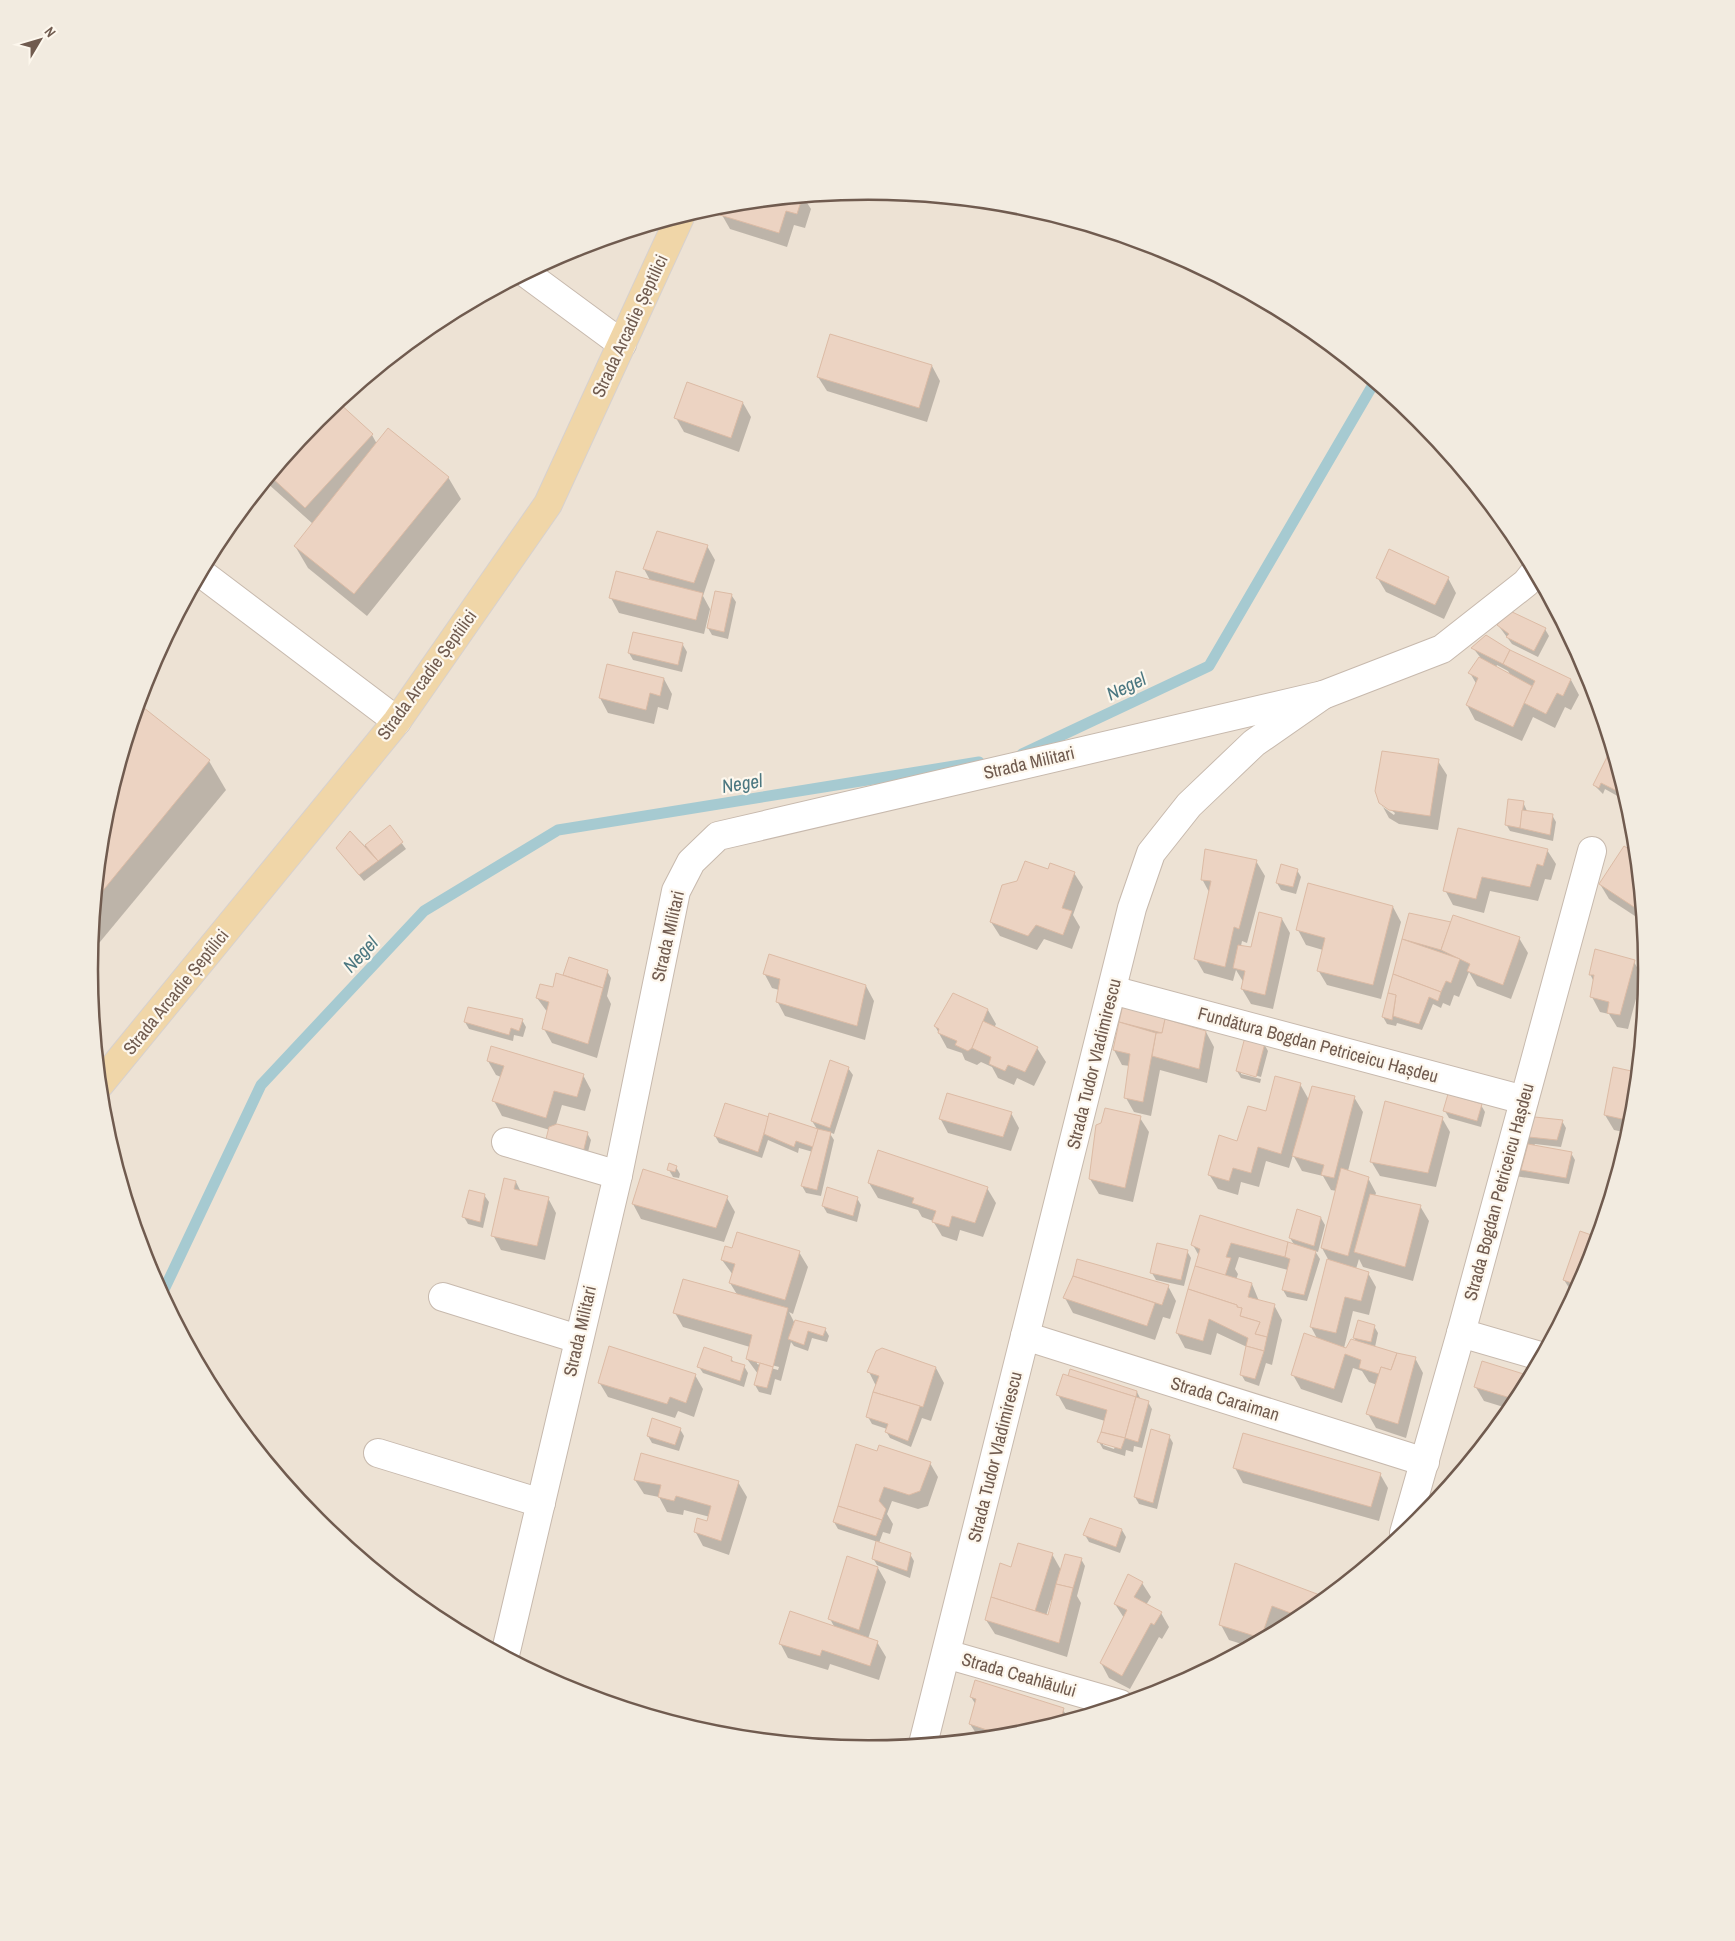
<svg xmlns="http://www.w3.org/2000/svg" width="1735" height="1941" font-family="'Archivo Narrow',sans-serif">
<rect width="100%" height="100%" fill="#faf3e7"/>
<circle fill="#ede2d4" cx="867" cy="971" r="776"/>
<g fill="#0003" fill-rule="evenodd">
<path d="M804,198L811,209L805,228L794,225L787,247L730,229L722,215L725,206Z"/>
<path d="M831,335L932,366L940,381L927,422L827,391L818,377Z"/>
<path d="M337,403L372,435L377,444L448,477L461,499L367,616L308,568L295,546L313,524L266,482L317,420Z"/>
<path d="M743,403L751,417L739,452L684,432L676,418Z"/>
<path d="M707,546L715,560L703,596L710,609L704,634L619,613L611,598L651,582L644,569Z"/>
<path d="M1377,577L1448,578L1456,593L1444,619L1386,592Z"/>
<path d="M732,596L736,602L728,639L712,635L708,628Z"/>
<path d="M1551,604L1561,623L1549,607Z"/>
<path d="M1498,625L1545,629L1549,636L1538,657L1512,644Z"/>
<path d="M634,633L683,645L687,652L682,672L633,660L629,653Z"/>
<path d="M1473,648L1509,651L1571,680L1579,695L1571,710L1565,707L1555,728L1533,717L1522,741L1475,720L1467,705L1477,685L1470,673L1480,657ZM1497,665L1508,671L1511,676L1496,667Z"/>
<path d="M664,679L672,694L668,710L658,707L654,724L608,713L600,698Z"/>
<path d="M138,705L209,761L226,790L90,954L104,818Z"/>
<path d="M1612,756L1623,793L1621,798L1605,789L1603,794L1594,785Z"/>
<path d="M1438,761L1447,775L1438,830L1399,824L1389,818L1383,807L1394,815L1395,813L1383,804V807L1380,802Z"/>
<path d="M1523,802L1527,811L1552,815L1556,822L1553,841L1510,831L1506,824Z"/>
<path d="M390,827L406,849L364,881L342,855L351,833L365,846Z"/>
<path d="M1547,850L1556,864L1551,880L1545,879L1538,901L1490,891L1484,913L1453,905L1445,890Z"/>
<path d="M1635,855L1641,920L1609,899L1600,884Z"/>
<path d="M1256,861L1265,876L1247,943L1242,941L1241,946L1252,948L1282,919L1290,933L1273,1009L1251,1004L1242,989L1244,983L1236,970L1233,981L1204,973L1196,959L1209,892L1202,879Z"/>
<path d="M1297,870L1301,877L1296,894L1281,890L1277,883Z"/>
<path d="M1048,871L1074,873L1083,887L1073,915L1080,927L1072,949L1044,939L1037,950L1000,936L991,922Z"/>
<path d="M1393,907L1401,922L1381,999L1327,985L1318,970L1323,950L1306,945L1298,930Z"/>
<path d="M1451,925L1519,938L1528,953L1511,999L1477,986L1469,972L1459,997L1454,995L1450,1006L1443,1003L1441,1008L1433,1004L1422,1030L1397,1023L1396,1026L1387,1024L1383,1017L1404,939Z"/>
<path d="M1634,962L1642,976L1628,1029L1617,1027L1609,1014L1600,1012L1592,997L1594,982L1590,974Z"/>
<path d="M607,971L611,978L607,996L611,1004L597,1058L552,1043L544,1029L548,1013L537,998L553,989L566,977L564,975Z"/>
<path d="M764,973L866,986L874,1001L865,1040L785,1016L777,1001L779,990L772,988Z"/>
<path d="M1125,1001L1170,1019V1022L1206,1032L1214,1047L1207,1083L1160,1070L1151,1116L1134,1112L1126,1098L1130,1066L1122,1065L1114,1050Z"/>
<path d="M988,1010L996,1024L994,1028L1037,1048L1046,1062L1034,1086L1017,1078L1014,1085L998,1078L992,1067L981,1062L977,1065L965,1060L962,1053L947,1048L935,1026Z"/>
<path d="M522,1020L526,1027L523,1037L514,1035L513,1041L469,1029L465,1022Z"/>
<path d="M1264,1044L1268,1051L1261,1077L1241,1071V1074L1261,1079L1260,1083L1241,1078L1237,1071Z"/>
<path d="M488,1061L583,1075L591,1090L585,1111L562,1105L556,1125L587,1133L591,1140L586,1160L550,1130L502,1116L494,1101L501,1077L496,1075Z"/>
<path d="M848,1068L853,1075L834,1134L829,1132L834,1140L821,1196L806,1193L802,1186L813,1152L799,1148L798,1153L768,1140L762,1158L719,1143L715,1136L768,1118L817,1129L812,1121Z"/>
<path d="M1614,1069L1636,1073L1628,1133L1614,1130L1605,1115Z"/>
<path d="M1300,1084L1309,1100L1354,1097L1363,1112L1348,1171L1368,1178L1376,1193L1375,1196L1420,1206L1429,1221L1413,1281L1363,1267L1359,1259L1356,1269L1368,1273L1376,1287L1369,1315L1353,1311L1344,1348L1347,1349L1357,1342L1354,1338L1374,1326L1378,1333L1375,1347L1415,1358L1423,1373L1406,1438L1376,1428L1368,1414L1377,1385L1369,1382L1362,1371L1353,1368L1342,1403L1301,1389L1293,1375L1318,1340L1311,1327L1328,1259L1322,1248L1337,1191L1331,1190L1323,1176L1302,1171L1293,1155L1289,1168L1266,1161L1259,1187L1241,1182L1238,1195L1218,1189L1209,1174L1266,1113Z"/>
<path d="M1481,1105L1485,1112L1481,1127L1449,1118L1445,1111Z"/>
<path d="M1011,1113L1019,1128L1011,1151L948,1133L940,1118Z"/>
<path d="M1140,1118L1149,1132L1133,1202L1099,1194L1090,1179Z"/>
<path d="M1442,1118L1450,1132L1436,1187L1380,1176L1371,1161Z"/>
<path d="M1562,1121L1566,1128L1561,1147L1535,1144L1534,1146L1571,1153L1575,1160L1569,1184L1515,1176L1521,1136Z"/>
<path d="M676,1167L680,1174L679,1178L673,1177L669,1170Z"/>
<path d="M644,1171L727,1198L735,1212L724,1242L641,1219L633,1204Z"/>
<path d="M516,1182L521,1192L548,1198L556,1213L545,1260L501,1250L493,1235Z"/>
<path d="M869,1183L987,1188L996,1203L983,1237L960,1230L957,1241L942,1236L933,1221L922,1217L918,1210L878,1198Z"/>
<path d="M484,1195L489,1202L483,1228L468,1224L464,1217Z"/>
<path d="M857,1198L861,1205L857,1222L827,1213L823,1206Z"/>
<path d="M1201,1216L1295,1246L1290,1238L1321,1218L1325,1225L1318,1252L1315,1251L1320,1259L1307,1301L1287,1297L1283,1290L1288,1270L1239,1257L1235,1269L1238,1274L1236,1280L1252,1284L1259,1301L1274,1305L1282,1320L1272,1365L1266,1363L1259,1386L1245,1381L1241,1374L1247,1347L1217,1333L1211,1355L1185,1348L1177,1333L1199,1256L1193,1245Z"/>
<path d="M733,1249L799,1252L808,1267L793,1314L789,1312L795,1324L825,1329L829,1336L827,1342L812,1338L808,1351L794,1346L791,1342L781,1381L775,1379L771,1395L759,1392L755,1385L758,1374L747,1359L750,1347L683,1327L675,1313L738,1296L730,1283L733,1275L722,1260ZM757,1361L779,1367L778,1370L757,1364Z"/>
<path d="M1187,1251L1191,1258L1184,1286L1156,1280L1152,1273Z"/>
<path d="M1078,1261L1168,1286L1176,1301L1170,1319L1163,1317L1155,1340L1073,1313L1065,1298Z"/>
<path d="M1587,1269L1573,1294L1564,1280Z"/>
<path d="M731,1358L734,1363L744,1366L748,1373L744,1387L703,1373L699,1367Z"/>
<path d="M936,1368L944,1383L931,1421L922,1418L911,1447L890,1438L886,1431L887,1429L872,1424L868,1417L876,1386L869,1372Z"/>
<path d="M695,1375L703,1389L694,1417L678,1411L675,1418L608,1397L599,1382Z"/>
<path d="M1069,1377L1137,1392L1141,1400L1148,1402L1152,1409L1142,1448L1134,1446L1133,1452L1126,1450L1125,1456L1103,1449L1099,1442L1105,1421L1066,1409L1058,1395ZM1103,1442L1115,1446L1114,1449L1103,1445Z"/>
<path d="M1529,1377L1510,1409L1484,1401L1475,1386Z"/>
<path d="M680,1429L684,1436L679,1451L652,1443L648,1436Z"/>
<path d="M1169,1436L1173,1443L1157,1509L1139,1504L1135,1497Z"/>
<path d="M878,1453L930,1463L938,1477L928,1506L918,1509L892,1501L887,1514L893,1524L890,1534L883,1532L879,1543L910,1554L914,1561L910,1578L877,1565L873,1558L878,1542L838,1529L834,1522Z"/>
<path d="M1235,1468L1380,1474L1388,1488L1379,1521L1243,1483Z"/>
<path d="M635,1480L738,1482L747,1497L729,1555L703,1546L695,1531L708,1523L710,1517L684,1510L683,1515L667,1512L659,1497L644,1494Z"/>
<path d="M1122,1530L1126,1537L1120,1553L1089,1542L1085,1535Z"/>
<path d="M1052,1554L1061,1570L1081,1559L1085,1566L1077,1596L1081,1603L1067,1657L995,1634L986,1620L1012,1568ZM1051,1600L1053,1601L1049,1616H1046Z"/>
<path d="M1236,1565L1324,1598L1290,1624L1280,1620L1276,1631L1248,1646L1229,1640L1221,1625Z"/>
<path d="M878,1568L886,1582L868,1639L877,1642L886,1657L879,1680L830,1664L828,1670L788,1658L780,1643L835,1628L830,1619Z"/>
<path d="M1142,1583L1151,1597L1146,1605L1161,1613L1169,1627L1162,1639L1159,1637L1130,1689L1109,1678L1101,1663L1124,1618L1115,1604Z"/>
<path d="M971,1697L1063,1710L1069,1719L1019,1734L979,1738L970,1724L976,1705Z"/>
</g>
<g fill="none" stroke-linecap="round" stroke-linejoin="round">
<g stroke="#a6cad1" stroke-width="11">
<path d="M1022,754L1209,666L1374,383"/>
<path d="M162,1294L261,1085L424,911L558,830L979,762"/>
</g>
</g>
<g fill="#ecd3c2" stroke="#dcbba5">
<path d="M802,198L797,214L786,211L779,233L720,215L724,206Z"/>
<path d="M830,334L932,365L919,408L817,377Z"/>
<path d="M687,382L743,402L731,438L674,418Z"/>
<path d="M338,402L373,434L305,508L270,476L317,420Z"/>
<path d="M388,428L449,477L354,594L294,546Z"/>
<path d="M657,531L708,545L694,583L643,569Z"/>
<path d="M1389,549L1449,577L1435,605L1376,578Z"/>
<path d="M616,571L703,593L696,620L609,598Z"/>
<path d="M715,591L732,594L724,632L707,628Z"/>
<path d="M1510,611L1546,628L1534,651L1506,637L1509,634L1497,625Z"/>
<path d="M633,632L683,643L678,665L628,653Z"/>
<path d="M1486,635L1510,650L1503,664L1471,648Z"/>
<path d="M1510,650L1571,679L1563,696L1557,693L1546,714L1524,703L1535,681L1503,664Z"/>
<path d="M1479,657L1532,686L1513,727L1466,705L1478,678L1468,673Z"/>
<path d="M607,664L664,678L660,696L650,693L646,710L599,698Z"/>
<path d="M139,704L210,760L96,899L104,818Z"/>
<path d="M1382,751L1439,759L1430,816L1389,810L1379,803L1375,791Z"/>
<path d="M1609,753L1612,754L1621,784L1617,791L1601,783L1599,788L1593,785Z"/>
<path d="M1508,799L1524,801L1520,828L1505,825Z"/>
<path d="M1522,810L1553,814L1550,835L1520,828Z"/>
<path d="M390,825L403,842L378,861L365,845Z"/>
<path d="M1458,828L1548,849L1543,866L1537,864L1530,887L1482,877L1476,899L1443,891Z"/>
<path d="M350,831L378,861L359,875L336,848Z"/>
<path d="M1624,846L1635,853L1640,911L1599,884Z"/>
<path d="M1205,849L1257,860L1239,929L1234,927L1225,967L1194,959L1211,881L1201,880Z"/>
<path d="M1025,861L1048,869L1050,863L1075,872L1062,908L1072,911L1063,935L1036,925L1028,936L990,922L1002,885L1017,881Z"/>
<path d="M1281,864L1298,869L1293,887L1276,883Z"/>
<path d="M1308,883L1393,906L1373,985L1317,971L1325,938L1296,930Z"/>
<path d="M1259,912L1282,918L1265,995L1241,989L1245,971L1233,968L1238,945L1251,947Z"/>
<path d="M1409,913L1451,922L1441,950L1402,939Z"/>
<path d="M1453,915L1520,937L1503,985L1467,971L1470,964L1441,950Z"/>
<path d="M1402,939L1460,959L1451,983L1446,981L1441,992L1393,974Z"/>
<path d="M1595,949L1635,960L1620,1015L1607,1013L1609,1002L1590,997L1594,975H1589Z"/>
<path d="M769,954L866,985L857,1026L776,1002L780,979L763,974Z"/>
<path d="M569,957L608,970L603,988L563,975Z"/>
<path d="M556,973L603,988L588,1044L542,1029L549,1002L536,998L540,984L553,987Z"/>
<path d="M1393,974L1441,992L1438,1001L1429,997L1419,1024L1393,1016L1396,995L1388,993Z"/>
<path d="M953,993L988,1009L972,1048L968,1051L955,1045L957,1041L938,1033L939,1029L934,1026Z"/>
<path d="M1388,993L1396,995L1392,1020L1382,1017Z"/>
<path d="M1124,1000L1167,1011L1162,1033L1119,1022Z"/>
<path d="M468,1007L523,1019L519,1031L511,1028L509,1035L464,1022Z"/>
<path d="M1165,1019L1206,1031L1199,1069L1152,1056L1156,1033H1162Z"/>
<path d="M983,1021L1038,1047L1025,1072L1008,1065L1005,1071L989,1064L991,1057L972,1048Z"/>
<path d="M1119,1022L1156,1033L1143,1102L1124,1098L1130,1054L1113,1050Z"/>
<path d="M1245,1037L1265,1043L1256,1077L1236,1071Z"/>
<path d="M491,1046L584,1074L577,1097L554,1091L546,1118L492,1101L504,1066L487,1061Z"/>
<path d="M830,1060L849,1067L830,1128L811,1121Z"/>
<path d="M1613,1067L1636,1072L1631,1121L1604,1115Z"/>
<path d="M1275,1076L1301,1083L1281,1154L1258,1147L1251,1173L1233,1168L1229,1181L1208,1175L1219,1135L1237,1141L1248,1106L1266,1111Z"/>
<path d="M1312,1086L1355,1096L1334,1178L1321,1175L1324,1165L1292,1156Z"/>
<path d="M947,1093L1012,1112L1003,1137L939,1119Z"/>
<path d="M1448,1094L1482,1104L1477,1121L1443,1111Z"/>
<path d="M1385,1101L1443,1117L1428,1173L1370,1162Z"/>
<path d="M725,1103L769,1117L758,1152L714,1136Z"/>
<path d="M1105,1108L1141,1116L1125,1188L1089,1179L1096,1125L1101,1123Z"/>
<path d="M769,1113L818,1129L813,1147L796,1141L794,1147L764,1134Z"/>
<path d="M1525,1116L1563,1120L1557,1140L1519,1136Z"/>
<path d="M557,1124L588,1132L583,1153L545,1143L549,1127Z"/>
<path d="M818,1129L831,1132L817,1190L801,1186Z"/>
<path d="M1528,1144L1572,1152L1566,1178L1521,1170Z"/>
<path d="M878,1150L988,1187L975,1223L952,1216L949,1227L932,1222L936,1211L912,1203L914,1198L868,1183Z"/>
<path d="M669,1163L677,1166L675,1172L667,1170Z"/>
<path d="M1341,1168L1369,1177L1348,1256L1321,1248Z"/>
<path d="M643,1169L728,1196L716,1228L632,1204Z"/>
<path d="M504,1178L516,1181L514,1189L549,1197L537,1246L491,1236Z"/>
<path d="M827,1187L858,1197L853,1216L822,1206Z"/>
<path d="M469,1190L485,1194L480,1222L462,1217Z"/>
<path d="M1370,1194L1421,1205L1405,1267L1354,1252Z"/>
<path d="M1297,1209L1321,1217L1314,1246L1289,1238Z"/>
<path d="M1200,1215L1288,1242L1285,1257L1231,1243L1226,1257L1231,1258L1225,1276L1195,1266L1200,1249L1191,1245Z"/>
<path d="M1580,1231L1597,1237L1587,1269L1578,1285L1563,1280Z"/>
<path d="M737,1232L800,1251L785,1300L729,1283L735,1264L721,1260L725,1246L732,1248Z"/>
<path d="M1288,1242L1316,1251L1304,1295L1282,1290L1290,1259L1285,1257Z"/>
<path d="M1157,1243L1188,1250L1181,1280L1150,1273Z"/>
<path d="M1077,1259L1169,1285L1162,1305L1073,1276Z"/>
<path d="M1327,1259L1369,1272L1361,1301L1345,1297L1336,1333L1310,1327Z"/>
<path d="M1195,1266L1252,1283L1248,1297L1275,1304L1267,1337L1255,1334L1260,1322L1240,1316L1242,1308L1237,1307V1305L1188,1289Z"/>
<path d="M1073,1276L1155,1303L1147,1326L1063,1298Z"/>
<path d="M683,1279L788,1308L773,1367L746,1359L752,1335L673,1313Z"/>
<path d="M1188,1289L1237,1305V1307L1242,1308L1240,1316L1260,1322L1255,1334L1267,1337L1264,1351L1246,1346L1248,1338L1209,1319L1203,1341L1176,1333Z"/>
<path d="M795,1320L826,1328L823,1336L808,1331L804,1345L788,1339Z"/>
<path d="M1358,1320L1375,1325L1371,1342L1353,1338Z"/>
<path d="M1304,1333L1346,1348L1351,1339L1397,1353L1391,1370L1381,1367L1379,1374L1359,1368L1361,1360L1345,1354L1334,1389L1291,1375Z"/>
<path d="M609,1346L696,1374L686,1403L670,1397L667,1404L598,1383Z"/>
<path d="M1246,1346L1264,1351L1255,1379L1240,1375Z"/>
<path d="M704,1347L732,1357L731,1361L745,1365L740,1381L697,1367Z"/>
<path d="M882,1348L936,1367L923,1407L873,1392L879,1376L867,1372L876,1351Z"/>
<path d="M1397,1353L1416,1357L1398,1424L1366,1414L1381,1367L1391,1370Z"/>
<path d="M1482,1361L1530,1376L1517,1400L1474,1387Z"/>
<path d="M760,1363L773,1367L767,1388L754,1385Z"/>
<path d="M1070,1369L1137,1391L1136,1397L1068,1376Z"/>
<path d="M1063,1374L1136,1397L1125,1438L1101,1432L1107,1410L1056,1395Z"/>
<path d="M873,1392L920,1406L908,1441L885,1432L888,1424L866,1417Z"/>
<path d="M1136,1397L1149,1401L1138,1442L1125,1438Z"/>
<path d="M652,1418L681,1428L675,1445L647,1436Z"/>
<path d="M1151,1429L1170,1435L1153,1503L1134,1497Z"/>
<path d="M1101,1432L1125,1438L1121,1449L1097,1442Z"/>
<path d="M1243,1433L1381,1473L1371,1507L1233,1468Z"/>
<path d="M856,1444L877,1451L879,1445L931,1462L920,1491L909,1495L884,1487L879,1501L886,1509L882,1520L838,1506Z"/>
<path d="M641,1453L739,1481L721,1541L694,1532L697,1518L707,1521L711,1506L676,1496L674,1501L658,1497L661,1485L634,1480Z"/>
<path d="M838,1506L882,1520L876,1536L833,1522Z"/>
<path d="M1090,1518L1122,1529L1116,1547L1083,1535Z"/>
<path d="M876,1541L911,1553L907,1571L872,1559Z"/>
<path d="M1018,1543L1053,1553L1035,1611L991,1597L1000,1563L1011,1567Z"/>
<path d="M1065,1554L1082,1558L1073,1588L1056,1584Z"/>
<path d="M847,1556L878,1567L859,1630L828,1619Z"/>
<path d="M1235,1563L1325,1597L1301,1617L1272,1606L1261,1638L1219,1625Z"/>
<path d="M1128,1574L1143,1582L1134,1597L1162,1612L1154,1625L1151,1623L1122,1676L1100,1663L1127,1610L1114,1604Z"/>
<path d="M1056,1584L1073,1588L1059,1643L985,1620L991,1597L1048,1615Z"/>
<path d="M790,1611L878,1641L870,1666L822,1650L820,1656L779,1644Z"/>
<path d="M975,1680L1064,1708L1060,1722L1053,1724L1042,1721L1039,1728L1005,1736L969,1724L976,1699L970,1697Z"/>
</g>
<g fill="none" stroke-linecap="round" stroke-linejoin="round">
<defs>
<g id="minor">
<path d="M527,274L622,344"/>
<path d="M201,573L397,721"/>
<path d="M1112,990L1524,1100"/>
<path d="M506,1142L618,1175"/>
<path d="M443,1297L578,1339"/>
<path d="M1461,1333L1540,1356"/>
<path d="M1025,1336L1425,1462"/>
<path d="M378,1453L541,1503"/>
<path d="M1404,1533L1461,1333L1592,851"/>
<path d="M946,1654L1120,1704"/>
<path d="M505,1655L618,1175L676,891L691,862L718,836L1323,695"/>
<path d="M923,1744L1132,908L1151,853L1189,805L1254,743L1323,695L1442,649L1526,583L1534,573"/>
</g>
<path id="major" d="M100,1084L397,721L548,504L680,217"/>
</defs>
<use href="#minor" stroke="#c7b9ad" stroke-width="30"/>
<use href="#major" stroke="#d7d1ce" stroke-width="30"/>
<use href="#minor" stroke="#fff" stroke-width="28"/>
<use href="#major" stroke="#f0d6a8" stroke-width="28"/>
</g>
<g text-anchor="middle" stroke-width="4.5" stroke-linejoin="round" paint-order="stroke">
<g font-size="18" fill="#705b4f" stroke="#fdf7ed">
<text transform="translate(630 326) rotate(-65)" y="6">Strada Arcadie Șeptilici</text>
<text transform="translate(427 675) rotate(-54)" y="6">Strada Arcadie Șeptilici</text>
<text transform="translate(1029 763) rotate(-13)" y="6">Strada Militari</text>
<text transform="translate(668 936) rotate(-77)" y="6">Strada Militari</text>
<text transform="translate(176 992) rotate(-51)" y="6">Strada Arcadie Șeptilici</text>
<text transform="translate(1318 1045) rotate(15)" y="6">Fundătura Bogdan Petriceicu Hașdeu</text>
<text transform="translate(1094 1064) rotate(-76)" y="6">Strada Tudor Vladimirescu</text>
<text transform="translate(1499 1192) rotate(-75)" y="6">Strada Bogdan Petriceicu Hașdeu</text>
<text transform="translate(580 1331) rotate(-77)" y="6">Strada Militari</text>
<text transform="translate(1225 1399) rotate(17)" y="6">Strada Caraiman</text>
<text transform="translate(995 1457) rotate(-76)" y="6">Strada Tudor Vladimirescu</text>
<text transform="translate(1019 1675) rotate(16)" y="6">Strada Ceahlăului</text>
</g>
<g font-size="19" font-style="italic" fill="#4b7780" stroke="#fdf7ed">
<text transform="translate(1126 686) rotate(-25)" y="7">Negel</text>
<text transform="translate(742 783) rotate(-9)" y="7">Negel</text>
<text transform="translate(360 954) rotate(-47)" y="7">Negel</text>
</g>
</g>
<path d="M0 0H1735V1941H0ZM98 970a770 770 0 1 1 1540 0a770 770 0 1 1-1540 0Z" fill="#f2ebe0" fill-rule="evenodd"/>
<path fill="none" stroke="#705b4f" stroke-width="2.5" d="M98 970a770 770 0 1 1 1540 0a770 770 0 1 1-1540 0Z"/>
<g transform="translate(40 40) rotate(52)" stroke="#fdf7ed" stroke-width="4" paint-order="stroke">
<path d="M0-4L9 19L0 12L-9 19Z" fill="#705b4f"/>
<text y="-8" font-size="14" font-weight="bold" text-anchor="middle" fill="#705b4f">N</text>
</g>
</svg>
